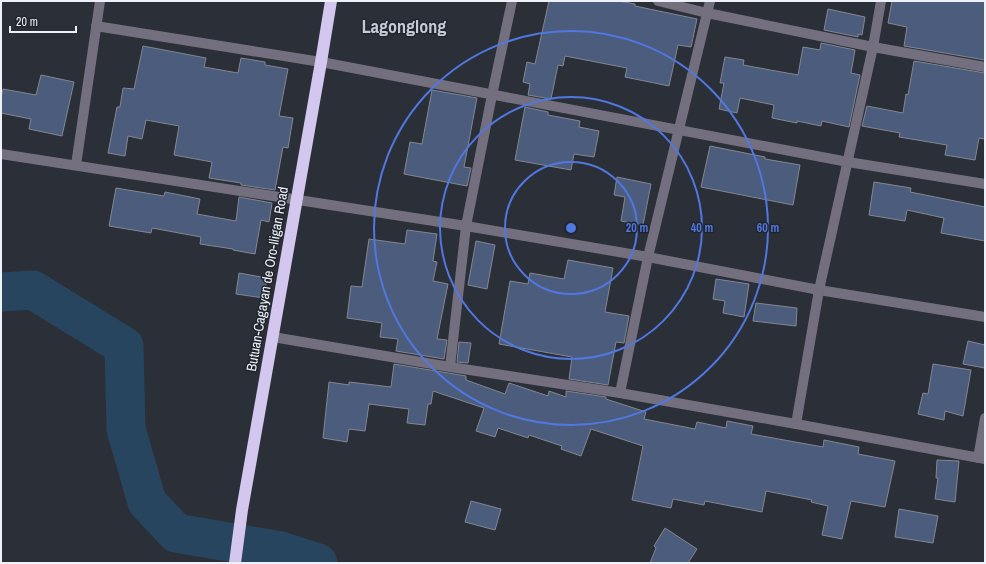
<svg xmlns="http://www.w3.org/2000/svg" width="986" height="564" font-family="'Archivo Narrow',sans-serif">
<rect width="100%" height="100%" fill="#2b2f38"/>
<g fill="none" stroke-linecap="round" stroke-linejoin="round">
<path stroke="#27455f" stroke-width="39" d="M1,292L33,290L124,346L126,429L147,502L176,533L281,551L318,563"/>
</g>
<g fill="#4c5c7d" stroke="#828791">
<path d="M549,1H619L635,4V6L697,19L691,47L678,45L669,86L625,77L627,68L565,56L563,66L558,65L551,99L528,95L530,84L523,82L527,62L535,64Z"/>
<path d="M892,1H985V60L904,46L907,27L888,23Z"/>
<path d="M828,9L865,17L862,35L858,34V37L824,30Z"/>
<path d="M821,43L855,50L851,73L860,75L849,127L822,121L821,126L797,121V123L772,118L774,105L740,98L737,113L719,109L724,83H720L725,57L744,60L743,65L798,75L803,47L820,50Z"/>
<path d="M143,46L206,58L204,67L238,73L241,58L265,62V65L288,69L279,116L293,118L288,148L283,147L275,190L241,185V183L209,178L212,162L174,155L179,126L146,120L142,139L128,136L125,156L108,153L117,107H120L123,88L134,89Z"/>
<path d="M914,61L985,73V139L979,138L975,160L945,155L947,145L899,137L900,133L862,126L867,106L903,113L906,94L908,95Z"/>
<path d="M41,75L74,82L62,136L29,129L31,119L1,113V98L3,89L36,95Z"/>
<path d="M432,90L477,98L464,167L471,168L467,186L404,174L410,142L422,144Z"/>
<path d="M525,107L548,112V115L580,121L579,127L599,131L594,157L574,154L571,170L515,160Z"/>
<path d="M710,146L765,157V159L800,165L793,205L701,187Z"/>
<path d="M617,177L651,184L643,225L621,221L625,197L614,195Z"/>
<path d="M874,182L911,188L910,192L985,207V241L941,233L944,218L907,210L905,221L869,215Z"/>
<path d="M116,188L164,196L165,192L200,199L197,214L236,221L239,197L272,203L269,222L261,220L255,254L233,250V249L200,244L201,237L152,228L151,233L109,226Z"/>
<path d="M407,230L437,234L433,261L437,262L433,281L448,284L437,339L447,340L444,359L396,351L398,339L380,337L382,323L347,318L351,286L362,287L369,239L405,244Z"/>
<path d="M476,241L495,245L487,289L468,285Z"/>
<path d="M568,260L613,268L605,312L629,316L624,343L616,342L608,385L569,379L572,357L499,344L510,281L528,284L530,273L564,279Z"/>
<path d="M239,273L267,278L264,298L236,294Z"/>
<path d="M716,279L749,284L744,317L723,313L725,301L713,299Z"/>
<path d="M756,303L797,308L796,326L753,321Z"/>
<path d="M968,341L985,345V368L963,364Z"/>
<path d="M459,342L471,343L468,363L457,362Z"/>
<path d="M394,364L466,376V380L505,394L509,383L548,396L549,391L566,397V391L606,397V399L646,412L644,419L695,429L697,422L726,428L727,421L753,426L751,434L823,447L824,440L859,447L858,454L895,461L885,507L851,501L842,539L822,535L828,506L811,502L812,500L766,491L762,512L705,501L704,505L673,499L671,508L632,500L643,446L591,429L581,456L561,449L562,446L529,435L528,438L498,428L495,437L476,431L484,408L433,391L431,404H428L425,425L407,423L409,409L369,404L365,431L349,429L347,442L323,438L329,382L349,385V382L391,387Z"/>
<path d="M933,364L971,370L963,416L945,411L944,420L918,414L923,393L928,394Z"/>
<path d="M937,460L959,461L955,502L935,499L938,478H936Z"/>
<path d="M471,501L501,509L495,530L465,522Z"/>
<path d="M899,509L938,516L933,543L895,537Z"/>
<path d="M665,528L697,549L688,563H650L656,548L654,546Z"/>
</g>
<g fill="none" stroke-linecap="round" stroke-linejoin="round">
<g stroke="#746f7f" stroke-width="10">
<path d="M658,1L707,13L873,47L985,67"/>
<path d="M96,26L321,62L848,162L985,184"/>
<path d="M1,154L466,226L648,257L819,290L985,317"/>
<path d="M76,165L100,1"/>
<path d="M273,337L450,367L620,393L796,424L985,459"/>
<path d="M450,367L466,226L492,95L512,1"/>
<path d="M620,393L648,257L710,1"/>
<path d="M796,424L819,290L873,47L881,1"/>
<path d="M978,458L985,418"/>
</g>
<path stroke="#d3c7ef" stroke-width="12" d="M235,563L242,510L321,62L331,1"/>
</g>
<g fill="none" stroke="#5177e0" stroke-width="2">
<circle cx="571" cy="228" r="66"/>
<circle cx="571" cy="228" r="131"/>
<circle cx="571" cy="228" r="197"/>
</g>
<g text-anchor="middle" stroke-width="3" stroke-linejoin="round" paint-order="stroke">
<g font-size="14" fill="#eef1f7" stroke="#21252e">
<text transform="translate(267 279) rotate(-80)" y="5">Butuan-Cagayan de Oro-Iligan Road</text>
</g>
<g font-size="18" font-weight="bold" fill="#c5cad5" stroke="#21252e">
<text x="404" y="33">Lagonglong</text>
</g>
</g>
<circle cx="571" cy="228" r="6" fill="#5177e0" stroke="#21252e" stroke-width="2"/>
<g font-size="12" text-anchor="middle" font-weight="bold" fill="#5177e0" stroke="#21252e" stroke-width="3" stroke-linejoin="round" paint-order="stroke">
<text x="637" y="232">20 m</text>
<text x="702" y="232">40 m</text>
<text x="768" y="232">60 m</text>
</g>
<rect width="986" height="564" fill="none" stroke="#eef1f7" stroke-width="4"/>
<path d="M10 26v6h66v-6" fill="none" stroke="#eef1f7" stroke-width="2"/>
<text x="16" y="26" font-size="12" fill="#eef1f7" stroke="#21252e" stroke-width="3" paint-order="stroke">20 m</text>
</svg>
